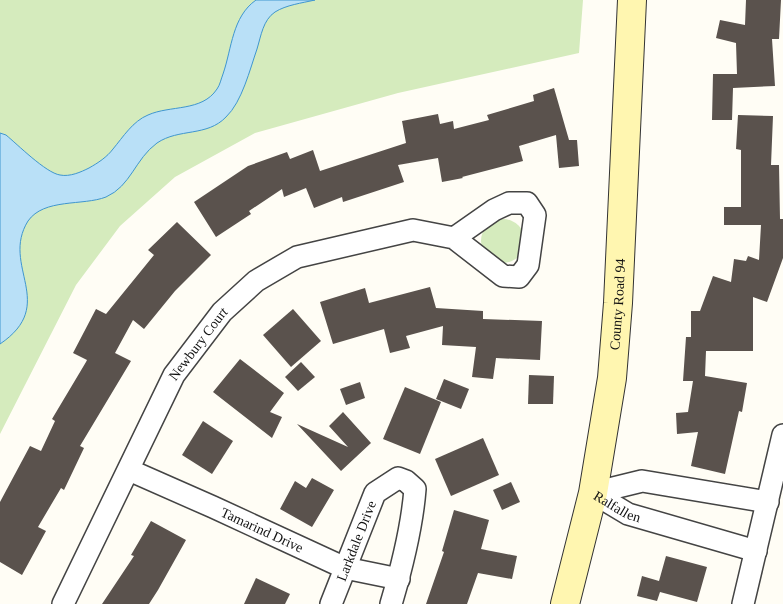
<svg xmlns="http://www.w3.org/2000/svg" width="783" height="604" font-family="'Times New Roman',serif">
<rect width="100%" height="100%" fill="#fffdf5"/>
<g fill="#d5ebbd">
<path d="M0,0H583L579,53L398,93L255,133L175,177L120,226L76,285L0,434Z"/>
<circle cx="503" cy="241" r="22"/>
</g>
<path fill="#b9e0f7" stroke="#3f96cf" d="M256,0H315C302,3 286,5 275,12C263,20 261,36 257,49C250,69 242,102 226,117C207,137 179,128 157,143C135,159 131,186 106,197C83,206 44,198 28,221C0,266 59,304 0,344V133L6,135C17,144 46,173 60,175C70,177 81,172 89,168C98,163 107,157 113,149C123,137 133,121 148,115C170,105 202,112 217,89C220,85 221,79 223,74C232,48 232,17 256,0Z"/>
<g fill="#5a524d">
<path d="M746,0H781L779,39H772L775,86L733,88L732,120H712L713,74H737L736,43L716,38L720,20L745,25Z"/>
<path d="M554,88L569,140H577L579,166L559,168L556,135L519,146L523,161L462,177L463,178L442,182L438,158L398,165L404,182L343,202L342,197L314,208L306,188L284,197L282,189L249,211L251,214L216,237L194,202L248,166L287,152L290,159L313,150L320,171L406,143L402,121L438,114L440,124L453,121L454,129L489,120L487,115L534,101L533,95Z"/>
<path d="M738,115L773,116L771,165H779L780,219H783V258L767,302L753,297V351H706L705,376L747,383L742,412L739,411L725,474L691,466L698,432L677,434L676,413L688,412L693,381H683L686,337H691V311H700L713,276L731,282L734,259L746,261L748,256L759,260L761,225H724V207H741V150L736,149Z"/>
<path d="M177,222L211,255L175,291L144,329L133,320L115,353L131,361L80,446L84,448L64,490L61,488L38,527L46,531L22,575L0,562V502L30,446L41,451L55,421L52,419L86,362L87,360L73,353L96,309L106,314L154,255L148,250Z"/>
<path d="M430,287L436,308L483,311V319L542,321L540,360L496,358L493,379L472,377L476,347L442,345L443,326L406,336L410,348L390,353L384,329L333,344L320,302L365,288L369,303Z"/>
<path d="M293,309L321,341L291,367L263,335Z"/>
<path d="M240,359L284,393L270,412L282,417L272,438L213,392Z"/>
<path d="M301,362L315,377L298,391L285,377Z"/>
<path d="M529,375L554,376L553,404H528Z"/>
<path d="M444,379L469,389L461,409L436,399Z"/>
<path d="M360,382L365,398L346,405L340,389Z"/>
<path d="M405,387L441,402L420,454L383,439Z"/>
<path d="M343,412L371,443L341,471L297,424L348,447L329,426Z"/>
<path d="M203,421L233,441L212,474L182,455Z"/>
<path d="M483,438L499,475L451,496L435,459Z"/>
<path d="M312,478L334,490L312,527L280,509L295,481L306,488Z"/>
<path d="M511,482L520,502L502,510L493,490Z"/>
<path d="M454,510L489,520L481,549L517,556L512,579L478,573L467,604H426L444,552L442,551Z"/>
<path d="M151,521L186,540L158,590L149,604H102L134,556L131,555Z"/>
<path d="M666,556L707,567L697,602L660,592L657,601L637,596L642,576L659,581Z"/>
<path d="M256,578L290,594L285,604H244Z"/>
</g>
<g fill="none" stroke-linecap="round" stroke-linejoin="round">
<defs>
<g id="street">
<path id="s1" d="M129,470L213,507L345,568L399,579"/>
<path d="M593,493L642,481L768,502"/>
<path id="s2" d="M593,493L628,514L756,551"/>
<path id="s3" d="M63,604L174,375L222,312L256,281L297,257L413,230L454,238L503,276L519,277L528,265L535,215L527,203H509L494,210L454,238"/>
<path id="s4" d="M331,604L375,493L398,478L406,481L415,489C412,528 402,567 391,604"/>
<path d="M743,604L783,435"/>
</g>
<g id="secondary">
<path id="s5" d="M565,604L593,493L612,378L618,303L632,0"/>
</g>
</defs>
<use href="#street" stroke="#444" stroke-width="24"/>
<use href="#secondary" stroke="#333" stroke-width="30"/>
<use href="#street" stroke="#fff" stroke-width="21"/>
<use href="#secondary" stroke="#fff6b0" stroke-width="28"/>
</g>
<g text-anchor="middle" stroke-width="5" stroke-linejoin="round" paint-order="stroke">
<g font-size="14" fill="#111" stroke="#fff">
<text dy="5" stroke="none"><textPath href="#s5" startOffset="305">County Road 94</textPath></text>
<text dy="5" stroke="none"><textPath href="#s3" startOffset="294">Newbury Court</textPath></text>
<text dy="5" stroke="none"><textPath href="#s2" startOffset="28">Ralfallen</textPath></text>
<text dy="5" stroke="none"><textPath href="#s1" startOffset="146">Tamarind Drive</textPath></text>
<text dy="5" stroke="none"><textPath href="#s4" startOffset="68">Larkdale Drive</textPath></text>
</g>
</g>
</svg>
